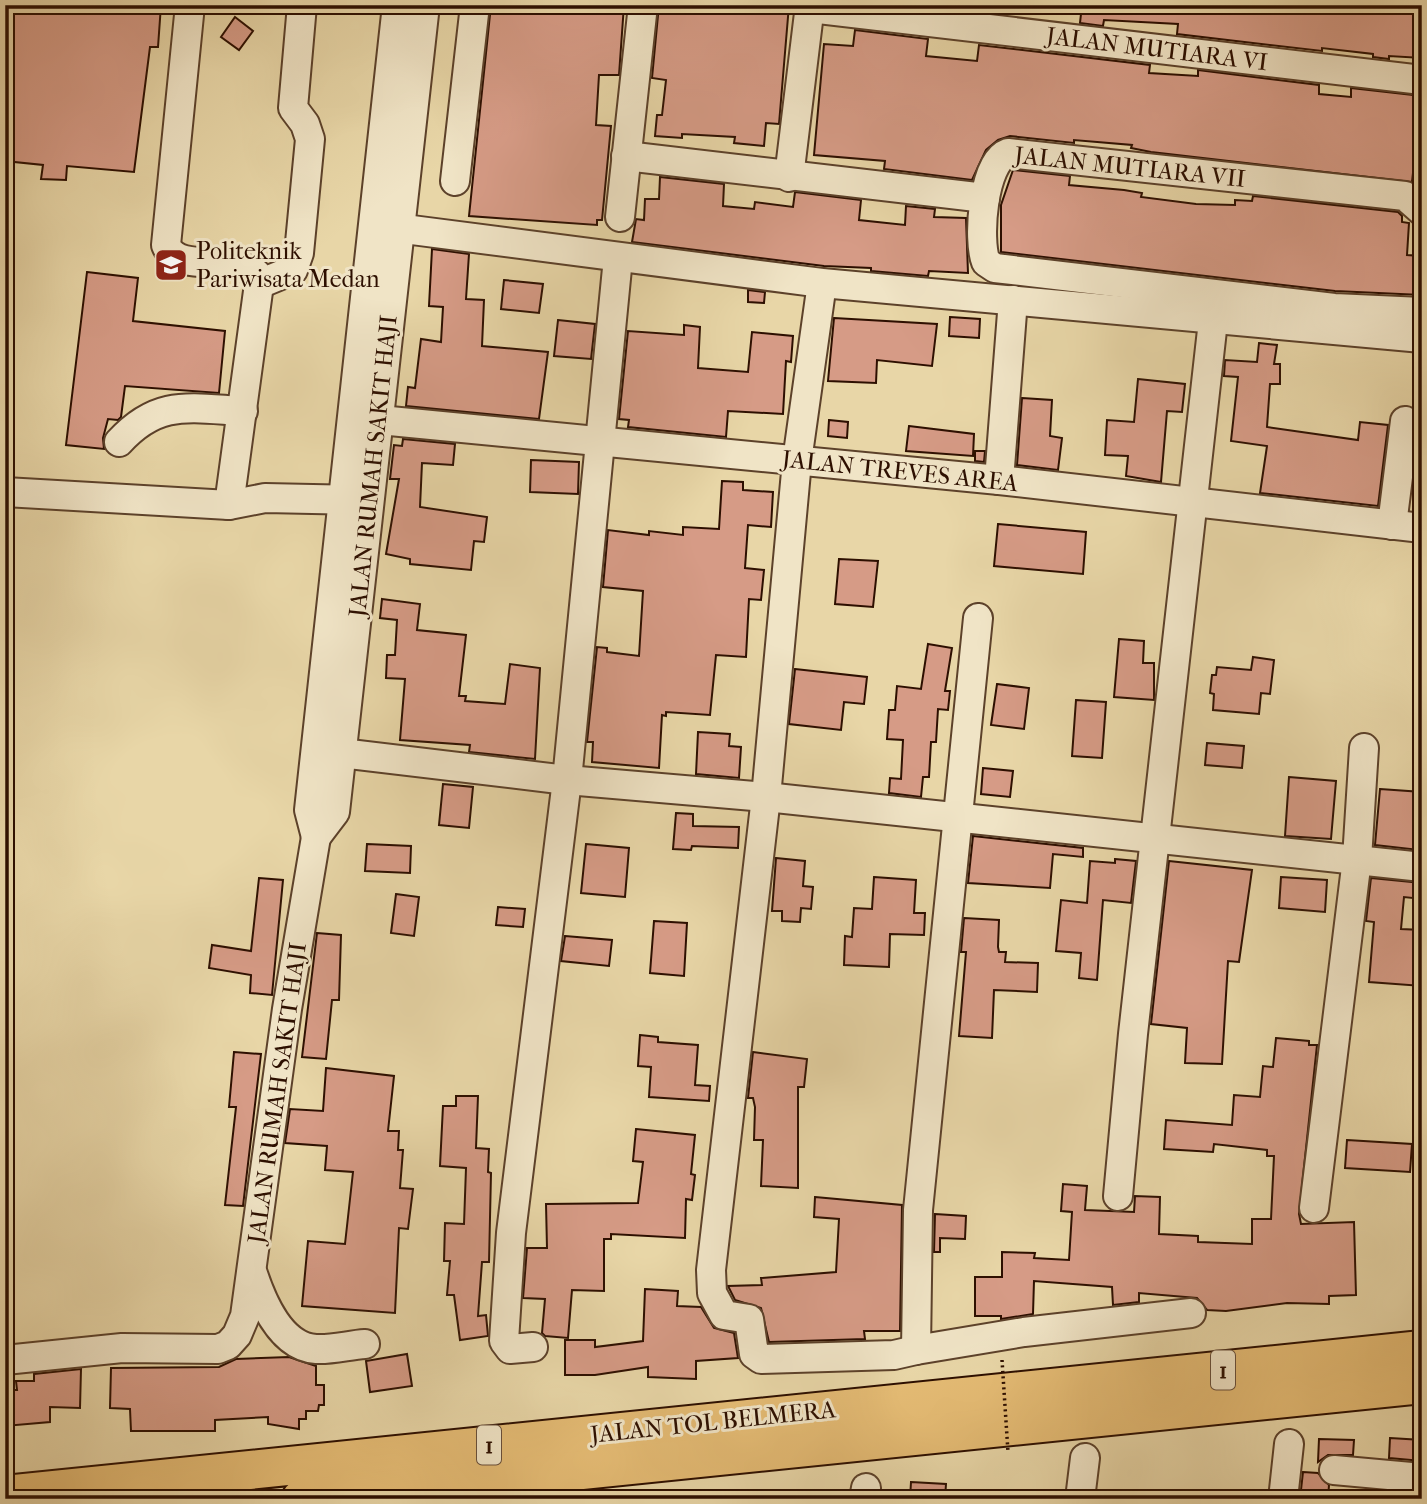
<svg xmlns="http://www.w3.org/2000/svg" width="1427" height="1504" font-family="'IM FELL French Canon',serif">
<rect width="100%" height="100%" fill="#e8d6a7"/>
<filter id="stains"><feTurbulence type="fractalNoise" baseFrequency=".00286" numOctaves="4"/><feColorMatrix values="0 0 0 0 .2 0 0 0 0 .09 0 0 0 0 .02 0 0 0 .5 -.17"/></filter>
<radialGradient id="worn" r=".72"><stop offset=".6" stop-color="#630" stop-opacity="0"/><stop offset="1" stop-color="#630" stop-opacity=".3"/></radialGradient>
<g fill="#d69b86" stroke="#2d0f00" stroke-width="2">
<path d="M5,5H161L158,47H150L134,172L67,166L66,180L41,179L43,165L5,161Z"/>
<path d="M491,5L549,10L550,5H624L619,75H599L596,125L611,126L602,220H597V225L469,216Z"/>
<path d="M659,5H789L779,124L766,123L764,146L734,143L735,137L682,134V138L655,136L657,115H662L666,80L652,78Z"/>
<path d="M1082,5H1422V58L1389,56V59L1373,57V54L1322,48V51L1177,34L1178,24L1104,20L1103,26L1080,23Z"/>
<path d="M235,17L253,31L239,50L221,37Z"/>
<path d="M855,30L928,39L926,56L977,61L979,45L1150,65L1149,73L1198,76V70L1319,85V94L1351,97V88L1422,96V146H1416L1412,182L1151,152L1131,148L1132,145L1074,140V143L1010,136L998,140L986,150L972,180L884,169L885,161L814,155L824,44L853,46Z"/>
<path d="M1013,170L1070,176L1069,185L1124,190L1142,193L1141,197L1196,204L1235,205V200L1252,201L1253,196L1398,212L1402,216V222L1409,223L1407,255L1422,256V295L1335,291L1001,252V205Z"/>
<path d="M660,177L724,184L723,206L754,209L755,202L793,207L795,192L861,200L859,220L905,225L906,206L935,209L934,217L966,218L968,273L929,271L928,276L871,271V268L824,266L632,242L636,219L644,220L645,199H659Z"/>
<path d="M432,249L469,254L466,299L484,300L482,346L548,352L539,419L406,406L408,387L415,388L421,339L441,342L443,307L429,306Z"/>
<path d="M87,272L138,278L133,321L225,331L219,393L125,386L121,417L118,420L108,419L103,438L104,449L66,445Z"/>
<path d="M504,280L543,284L539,313L501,309Z"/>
<path d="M748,290L765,292L764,303L748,302Z"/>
<path d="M950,317L980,319L979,338L949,336Z"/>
<path d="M834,318L937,324L932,366L877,360L876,383L828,381Z"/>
<path d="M558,320L595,324L591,359L554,356Z"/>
<path d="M684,325L700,327L698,368L748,372L752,332L793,336L791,362L786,361L783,414L728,411L726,437L628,427L629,420L619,419L628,331L684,335Z"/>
<path d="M1259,343L1277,345L1274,364H1280V384H1270L1267,427L1358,440L1360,422L1388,425L1378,506L1260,493L1267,446L1231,441L1238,377L1224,376L1225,360L1257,362Z"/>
<path d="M1138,379L1185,384L1182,412L1167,411L1161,482L1126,476L1128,456L1105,455L1107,420L1134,422Z"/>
<path d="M1022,398L1052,400L1050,436L1062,438L1058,470L1017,465Z"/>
<path d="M829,420L848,422L847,438L828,436Z"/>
<path d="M909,426L974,434L973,456L906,451Z"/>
<path d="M1420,438H1422V467H1416Z"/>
<path d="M403,439L455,444L453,465L422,463L420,507L487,517L484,542L474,541L471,570L410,564V559L386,554L399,479H390L394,445L402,446Z"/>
<path d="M975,451H985L984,462L975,461Z"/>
<path d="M531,460L579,462L578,494L530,492Z"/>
<path d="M722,481L743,482V490L773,492L771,527L748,525L745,568L764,570L761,600L749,599L746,657L716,655L710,715L666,712V716L662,715L659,768L592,762L593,742H587L597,647L607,648V652L639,656L643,591L603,587L608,530L649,535V531L683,535V527L719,529Z"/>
<path d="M998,524L1086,532L1083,574L994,566Z"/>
<path d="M839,559L878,561L873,607L835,604Z"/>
<path d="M382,599L420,604L417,630L466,635L459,696H466L465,701L505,704L510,664L540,668L535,759L469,752L470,745L400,740L405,679L386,678L387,655H395L397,620L380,618Z"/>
<path d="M1119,639L1144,641L1143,663H1154V700L1114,697Z"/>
<path d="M928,644L952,648L945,691H950L948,710L938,709L936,742H931L929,777H923L921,797L889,793L890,778L901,779L903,740L887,739L889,710H895L897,686L921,689Z"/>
<path d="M1253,657L1274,660L1270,694L1261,693L1259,714L1213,710L1214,694L1210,693L1212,675H1216L1217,667L1251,670Z"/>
<path d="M795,669L867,677L864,704L844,702L841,730L789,724Z"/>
<path d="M997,684L1029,688L1024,729L991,725Z"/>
<path d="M1076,700L1106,702L1102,758L1072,756Z"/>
<path d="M698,732L730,734L729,746L741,747L739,778L696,774Z"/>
<path d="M1207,743L1244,746L1242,768L1205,765Z"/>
<path d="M983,768L1013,771L1010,797L981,794Z"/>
<path d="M1289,777L1336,781L1331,839L1285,836Z"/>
<path d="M443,784L473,787L469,828L439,825Z"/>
<path d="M1380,789L1422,792L1419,850L1375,845Z"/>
<path d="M676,813L693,814V826L739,827L738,848L692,846L691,850L673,849Z"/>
<path d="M973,836L1083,848V857L1053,854L1050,888L968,883Z"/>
<path d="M367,844L411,846L410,873L365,871Z"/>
<path d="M586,844L629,848L625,897L581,893Z"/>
<path d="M776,858L805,861L803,886L813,887L811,909L801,908L800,922L782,921V911H772Z"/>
<path d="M1115,859L1136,861L1131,903L1103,900L1097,980L1079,978L1081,953L1056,951L1061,900L1087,903L1090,861L1115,863Z"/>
<path d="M1169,861L1252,870L1239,962L1228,961L1222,1064L1185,1063L1187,1028L1151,1024Z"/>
<path d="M874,877L916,880L914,913H925L924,935L890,934L889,967L844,965L845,936L852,937L854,908L872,909Z"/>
<path d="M1281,877L1327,880L1325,912L1279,908Z"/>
<path d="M259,878L283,880L272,995L250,993L251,975L209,968L212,945L251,951Z"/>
<path d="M1371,878L1422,883V899L1404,897L1401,929L1422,930V986L1369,982L1374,922L1366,921Z"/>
<path d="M396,894L419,897L414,936L391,933Z"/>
<path d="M498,907L525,909L523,927L496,925Z"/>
<path d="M964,918L999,920L998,947L999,952H1006L1005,962L1038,963L1037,992L994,990L992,1038L959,1036L966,952H961Z"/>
<path d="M654,921L687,923L684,976L650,973Z"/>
<path d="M317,933L341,935L339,1000H332L326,1059L302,1057Z"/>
<path d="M565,936L612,940L609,966L561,961Z"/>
<path d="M640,1035L658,1037V1042L698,1045L695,1085L710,1086L709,1101L649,1097L651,1067L638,1066Z"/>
<path d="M1276,1038L1309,1041V1045H1317L1299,1214L1301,1224L1354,1222L1356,1295L1329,1296V1304L1287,1303L1226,1311L1207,1310L1197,1298L1139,1293V1302L1113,1305L1112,1287L1034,1281L1033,1314L1001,1319V1316H975V1277H1002V1252L1035,1253L1034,1258L1069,1260L1072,1212L1061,1211L1063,1184L1087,1186L1085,1210L1134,1212L1135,1196L1160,1197L1159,1234L1198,1236V1242L1252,1244V1219H1271L1274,1156H1267V1150L1214,1144L1213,1152L1164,1149L1166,1120L1232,1125L1234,1095L1260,1097L1263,1066L1273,1067Z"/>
<path d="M234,1052L261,1054L243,1206L225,1205L236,1107H229Z"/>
<path d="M753,1052L807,1059L804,1087H798V1188L761,1186L763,1140H754L755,1107L753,1098H748Z"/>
<path d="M326,1068L394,1076L388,1131H399L398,1150H403L400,1188L413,1189L408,1229L399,1228L395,1313L302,1306L308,1241L345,1244L353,1172L325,1170L327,1146L285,1143L290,1109L323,1111Z"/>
<path d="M456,1096H478L476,1148L489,1149L488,1172L491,1173L489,1262H482L478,1316L486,1315L488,1336L460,1340L454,1295H447L450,1261H444L445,1223L464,1224L466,1168L440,1166L443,1106H456Z"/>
<path d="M636,1129L695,1135L691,1174L695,1175L692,1200L686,1199L685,1238L611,1234V1239H604V1291L572,1290L568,1338L545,1336L542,1333L545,1299L523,1298L527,1248H547L546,1204L638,1203L643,1162L633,1161Z"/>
<path d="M1347,1140L1412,1144L1410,1172L1345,1168Z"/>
<path d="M815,1197L902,1205L900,1331H864L865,1339L769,1342L761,1308L735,1300L728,1286L762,1285L761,1278L836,1272L839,1219L814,1217Z"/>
<path d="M935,1214L966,1216L965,1239L940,1238V1252H934Z"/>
<path d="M645,1289L678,1291L677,1306L701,1307L714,1328L734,1333L738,1358L696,1361V1379L648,1377V1367L595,1375H565V1340H595V1347L643,1341Z"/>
<path d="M407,1354L412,1386L370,1392L366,1361Z"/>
<path d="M289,1357L316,1366V1385H324V1405H319L318,1411H306V1419H299V1429L268,1424V1417L215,1420V1431H131L130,1409L110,1408L111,1368L219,1367L236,1359Z"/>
<path d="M81,1369L80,1408L50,1407V1422L5,1426V1390H17L16,1381H34V1374Z"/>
<path d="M1390,1438L1422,1440V1461L1389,1458Z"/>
<path d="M1319,1439L1354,1440L1353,1455H1328L1318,1462Z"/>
<path d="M1303,1472L1318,1473L1329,1485L1328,1499H1300Z"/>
<path d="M911,1482L946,1484L945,1499H910Z"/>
<path d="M1387,1491L1405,1493L1404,1499H1386Z"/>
</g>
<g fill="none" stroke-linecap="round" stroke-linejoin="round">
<defs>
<g id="minor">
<path d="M190,5L166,245C178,276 239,251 258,276L259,284L229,505"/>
<path d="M397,5L309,810L316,837L335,812L425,5"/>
<path d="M810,8L1422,80"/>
<path d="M626,156L985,198"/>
<path d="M789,177L810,5"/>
<path d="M455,181L475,5"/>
<path d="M1422,211L1405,196L1008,153C983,162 977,240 986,262L995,268L1334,308L1422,312"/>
<path d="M620,217L643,5"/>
<path d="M381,226L822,283L1422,338"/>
<path d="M822,283L797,461L766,797L711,1270L712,1293L724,1315L749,1319L754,1354L761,1359L894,1355L916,1350"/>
<path d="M259,284L293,270L299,253L310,139L305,124L293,108L302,5"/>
<path d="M359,418L999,480L1422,528"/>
<path d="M119,442C158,399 190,408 243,411"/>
<path d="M999,480L1013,300"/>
<path d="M5,492L229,505L265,498L360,500"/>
<path d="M1392,525L1405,421"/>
<path d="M978,618L918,1210L916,1350L1024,1332L1191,1313"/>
<path d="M341,753L567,780L766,797L1422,867"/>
<path d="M1118,1196L1133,1034L1213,321"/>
<path d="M1314,1208L1357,859L1364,748"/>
<path d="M253,1274C262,1301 281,1347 316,1349C332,1350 349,1345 365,1344"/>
<path d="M533,1347L510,1349L504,1341L511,1233L567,780L618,258"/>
<path d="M5,1360L122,1348L218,1349L228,1345L237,1335L245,1316L287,1009L316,837"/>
<path d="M1334,1470L1422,1478"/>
<path d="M864,1499L866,1488"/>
<path d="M1080,1499L1085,1458"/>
<path d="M1283,1499L1289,1444"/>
</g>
<g id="highway">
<path d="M5,1495L1422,1350"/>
<path d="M301,1499L1422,1384"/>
</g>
</defs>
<use href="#minor" stroke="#5c412a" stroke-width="32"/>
<use href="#highway" stroke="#2d0f00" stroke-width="42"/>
<use href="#minor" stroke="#f0e4c6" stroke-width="28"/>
<use href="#highway" stroke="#e4bb74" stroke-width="38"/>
<path stroke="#2d0f00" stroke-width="3.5" stroke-dasharray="2 3.5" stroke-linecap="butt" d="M1002,1360L1008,1452"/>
</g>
<defs>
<symbol id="university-square" viewBox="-11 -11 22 22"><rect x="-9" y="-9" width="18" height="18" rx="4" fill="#8f2418" stroke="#f0e4c6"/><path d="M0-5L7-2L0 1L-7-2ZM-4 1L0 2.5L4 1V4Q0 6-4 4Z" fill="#fff"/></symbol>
</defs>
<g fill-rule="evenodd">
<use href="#university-square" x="152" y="246" width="38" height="38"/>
</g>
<g text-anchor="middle" stroke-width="6" stroke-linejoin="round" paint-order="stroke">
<g fill="#f0e4c6" stroke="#684f3b" stroke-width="2">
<rect x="1211" y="1350.5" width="24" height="39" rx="5"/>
<rect x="477" y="1425.5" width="24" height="39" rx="5"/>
</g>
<g font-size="23" font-weight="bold" fill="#2d0f00">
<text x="1223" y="1378">1</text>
<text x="489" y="1453">1</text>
</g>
<g font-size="24" fill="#2d0f00" stroke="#f0e4c6">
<text transform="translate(1157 49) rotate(7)" y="8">JALAN MUTIARA VI</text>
<text transform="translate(1130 167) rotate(6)" y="8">JALAN MUTIARA VII</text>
<text transform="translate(373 466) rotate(-84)" y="8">JALAN RUMAH SAKIT HAJI</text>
<text transform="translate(900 471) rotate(6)" y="8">JALAN TREVES AREA</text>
<text transform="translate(277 1093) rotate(-82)" y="8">JALAN RUMAH SAKIT HAJI</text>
<text transform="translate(713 1422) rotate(-6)" y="8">JALAN TOL BELMERA</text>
</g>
<g font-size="24" fill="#2d0f00" stroke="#f0e4c6" text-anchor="start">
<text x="196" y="259">Politeknik<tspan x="196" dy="28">Pariwisata Medan</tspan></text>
</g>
</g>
<rect width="1427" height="1504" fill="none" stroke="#e8d6a7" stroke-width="28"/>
<rect x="7" y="7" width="1413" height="1490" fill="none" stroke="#2d0f00" stroke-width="3.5"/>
<rect x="14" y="14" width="1399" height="1476" fill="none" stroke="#2d0f00" stroke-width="2"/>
<rect width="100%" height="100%" filter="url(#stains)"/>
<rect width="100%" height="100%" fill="url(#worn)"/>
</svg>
